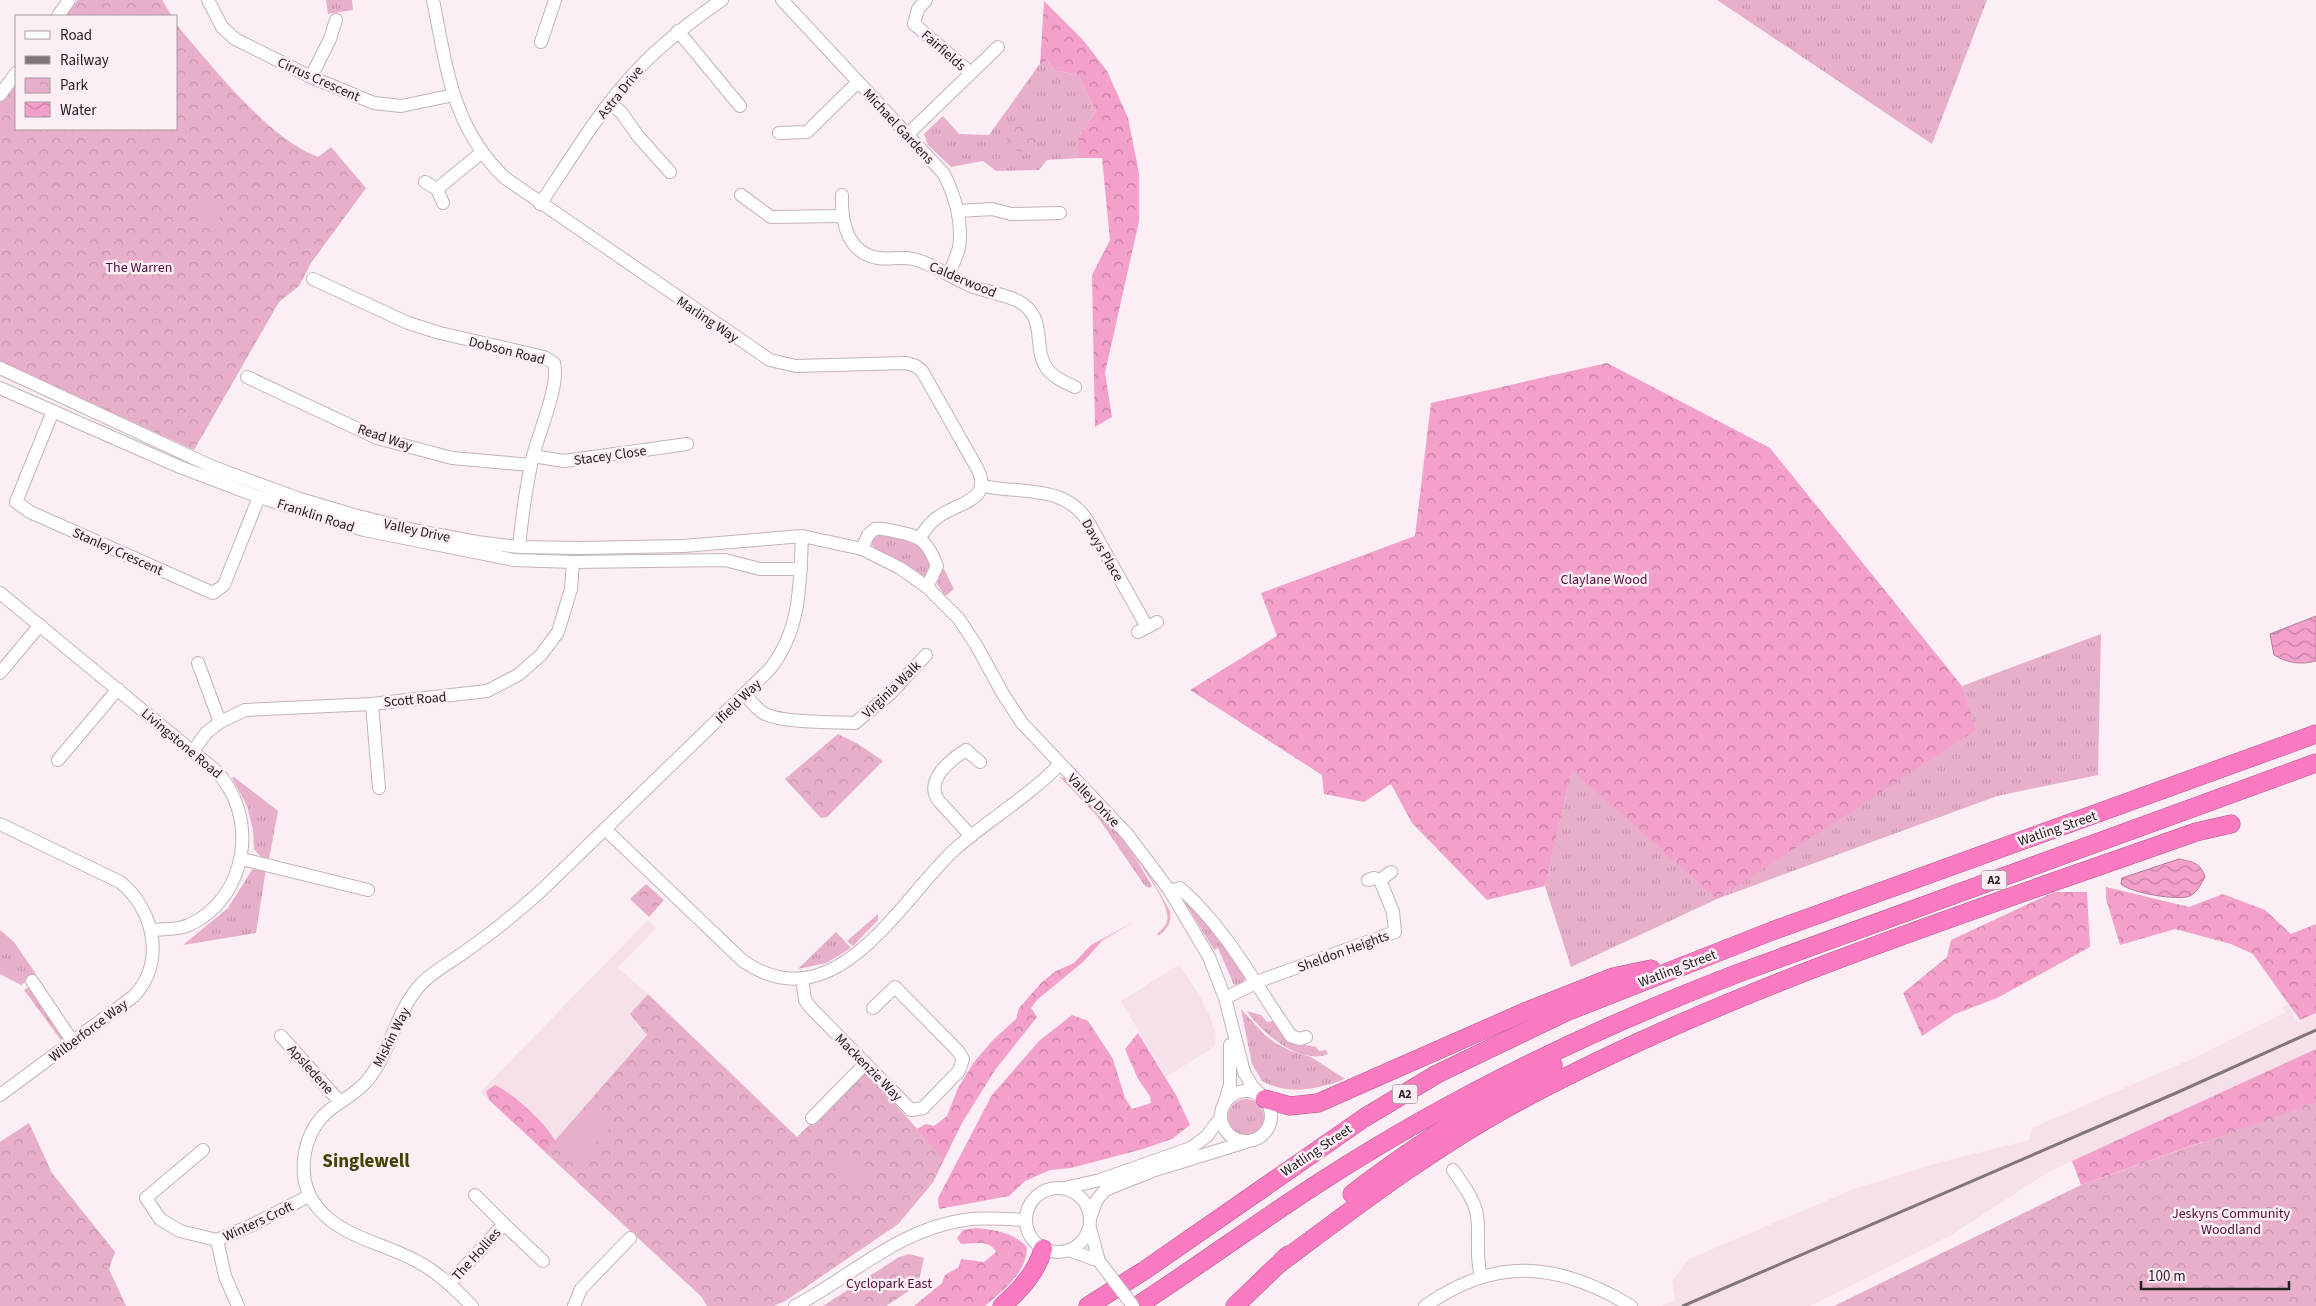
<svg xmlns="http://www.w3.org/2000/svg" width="2316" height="1306" font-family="'Source Sans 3',sans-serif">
<defs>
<pattern id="grass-tufts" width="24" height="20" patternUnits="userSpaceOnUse" patternTransform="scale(1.25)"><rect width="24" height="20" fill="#e7afca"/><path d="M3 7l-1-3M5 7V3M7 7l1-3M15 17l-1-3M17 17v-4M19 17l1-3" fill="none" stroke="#c696ad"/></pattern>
<pattern id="forest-crowns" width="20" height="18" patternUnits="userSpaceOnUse" patternTransform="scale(1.25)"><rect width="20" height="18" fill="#f3a0ca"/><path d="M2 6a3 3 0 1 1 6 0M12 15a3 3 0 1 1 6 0" fill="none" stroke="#c582a4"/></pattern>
<pattern id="park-crowns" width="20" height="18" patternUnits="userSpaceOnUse" patternTransform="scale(1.25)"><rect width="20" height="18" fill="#e7afca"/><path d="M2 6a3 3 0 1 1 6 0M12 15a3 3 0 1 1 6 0" fill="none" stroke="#c696ad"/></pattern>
<pattern id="water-waves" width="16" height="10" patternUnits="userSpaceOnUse" patternTransform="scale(1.25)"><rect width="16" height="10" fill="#f3a0ca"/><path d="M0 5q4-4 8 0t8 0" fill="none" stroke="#c582a4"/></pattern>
</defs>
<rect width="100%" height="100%" fill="#fceef5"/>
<g fill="#f6e0ea">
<path d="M648,920L656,928L618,968L648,994L630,1014L647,1034L545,1152L480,1092Z"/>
<path d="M1179,965L1198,993L1211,1019L1216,1035L1215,1046L1166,1077L1121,1001Z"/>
<path d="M2287,1004L2298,1022L2316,1014V1049L2048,1172L1953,1234L1810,1306H1661L1675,1300L1672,1281L1689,1259L1854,1189L1941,1162L2029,1140L2032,1128L2194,1058L2286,1012L2283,1007Z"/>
</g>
<g fill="url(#grass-tufts)">
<path d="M326,0H352L353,10L328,14Z"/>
<path d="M1717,0H1987L1932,144Z"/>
<path d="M1047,60L1054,70L1078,75L1096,111L1079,137V158L1047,160L1039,170L996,171L983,161L951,167L928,145L924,134L943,116L959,134L989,135L1039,65Z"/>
<path d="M873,533L916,539L933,563L927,576H923L875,548L870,542Z"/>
<path d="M941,569H944L954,589L945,596L937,584Z"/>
<path d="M2101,634L2098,775L1997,796L1717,899L1571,967L1545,886L1572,769L1975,731L1962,686Z"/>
<path d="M234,777L278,811L269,859L261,857L254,849L253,830L247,806L232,778Z"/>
<path d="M1060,777L1066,778L1126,841L1125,843L1130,850L1138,855L1170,911C1172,922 1167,930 1158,936L1157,934C1161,930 1166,926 1167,921C1172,906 1141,866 1132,852L1152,886L1149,888L1145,886L1097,816Z"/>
<path d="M259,868L266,869L256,933L183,945L228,908L252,870Z"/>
<path d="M1181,896L1200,912L1246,977L1243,983L1234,985L1218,948L1214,950Z"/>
<path d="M878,914V920L853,946L847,941Z"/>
<path d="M0,930L14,942L36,974L21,985L0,974Z"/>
<path d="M836,932L851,948L826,963L798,969Z"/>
<path d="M27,988H30L65,1036L61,1040L24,990Z"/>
<path d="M1241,1009L1265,1035L1277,1044L1291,1051L1311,1057L1345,1079C1318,1089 1289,1096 1262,1081L1252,1064Z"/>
<path d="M1247,1011L1261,1015L1267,1022L1273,1021L1295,1043L1316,1047L1319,1051L1326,1050L1328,1054C1301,1066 1260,1032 1247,1011Z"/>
<circle cx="1246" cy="1117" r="18"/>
</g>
<g fill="url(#forest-crowns)">
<path d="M1044,1L1083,40L1107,71L1128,118L1139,173V221L1105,373L1112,417L1095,427L1092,275L1110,240L1102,158H1079V137L1096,111L1078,75L1054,70L1047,60L1040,65Z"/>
<path d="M1607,363L1770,448L1962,686L1976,730L1717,899L1572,770L1545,886L1487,900L1412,823L1391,784L1364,802L1324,794L1322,775L1190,690L1277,636L1261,593L1415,536L1431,403Z"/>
<path d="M2106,887L2189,907L2223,894L2265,910L2291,934L2316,924V1013L2300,1020L2253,954L2231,944L2175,929L2120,945L2106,899Z"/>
<path d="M2054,892H2087L2090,947L1997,998L1955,1014L1922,1036L1903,993L1947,957L1951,940Z"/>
<path d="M1134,922L1103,940L1084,961L1037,1000L1031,1008L1037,1017L995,1070L962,1123L933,1182L898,1224L785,1301L773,1306H707L702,1297L489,1100L486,1091L495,1085C512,1094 529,1109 542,1123C551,1133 557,1145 567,1154L911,1132L926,1124L934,1126L947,1116L958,1088L974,1062L993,1040L1016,1019L1019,1008L1042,982L1056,971L1074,963L1091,945Z"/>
<path d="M1072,1015L1088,1021L1113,1059L1125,1098L1132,1109L1151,1103L1150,1096L1138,1079L1125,1049L1138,1033L1176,1095L1190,1125L1172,1139L1143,1149L1071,1168L1050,1170L1025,1181L1009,1196L939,1209L938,1198L992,1095L1039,1041Z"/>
<path d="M2316,1049V1180L2202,1142L2081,1185L2072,1161Z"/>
<path d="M975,1228C996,1230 1012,1232 1027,1247C1027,1273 1003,1290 985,1306H914L942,1283L945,1275L959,1267L961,1259L984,1262L996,1252C989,1239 975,1244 961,1244L957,1238L963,1230Z"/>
</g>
<g fill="url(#park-crowns)">
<path d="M78,0H162L172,16H65Z"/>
<path d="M176,23C184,35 194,45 203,56C232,90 276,141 318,157L331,147L366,188L311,263L299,286L279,302L194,450L0,362V103L16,82V129H176Z"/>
<path d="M1021,119L1037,124L1038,143L1023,152L1008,148L1007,134Z"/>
<path d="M838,734L858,744L883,761L827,817L821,818L785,779Z"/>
<path d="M646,884L664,900L649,917L630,899Z"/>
<path d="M648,994L797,1137L865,1070L943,1158L933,1182L898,1224L785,1301L773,1306H707L702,1297L545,1152L647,1035L630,1014Z"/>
<path d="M2316,1102V1306H1834L2081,1185Z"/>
<path d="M29,1123L52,1173L115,1252L109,1269L126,1306H0V1142Z"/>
<path d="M909,1254L924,1258L918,1285L886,1306H823L899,1257Z"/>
</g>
<g fill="#e7afca">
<path d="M201,200L221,211L219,214L221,216L213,226L192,215L196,204H198Z"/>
<path d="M591,1107L612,1126L578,1162L558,1142Z"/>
<path d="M847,1148L869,1169L856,1183L833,1161Z"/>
</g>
<g fill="url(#water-waves)" stroke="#b57a98">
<path d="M2316,616V661C2300,665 2288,663 2274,655L2270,634Z"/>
<path d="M2179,859C2193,862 2201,863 2205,877C2201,884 2197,892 2190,896C2178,901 2131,893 2121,884L2122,878Z"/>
</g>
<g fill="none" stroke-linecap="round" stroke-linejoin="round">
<defs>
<g id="minor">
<path d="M208,0L222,27L235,39L311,77L374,103L401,106L454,95"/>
<path d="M433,0C447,69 452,127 505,178L770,360L796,366L906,363L916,366L922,371L977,468C994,501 958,502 938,517C930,522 925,530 920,537"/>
<path d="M782,0L944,174C955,197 963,221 959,248C957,256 952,266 949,274"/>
<path d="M926,0L918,9L914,24L971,73"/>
<path d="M58,16L69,0"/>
<path d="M678,31L740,106"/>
<path d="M541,42L555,0"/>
<path d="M311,77L330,39L336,20"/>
<path d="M0,95L16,73"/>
<path d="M610,103L621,112L638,136L670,172"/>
<path d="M779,133L807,132L858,82"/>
<path d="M908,134L998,47"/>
<path d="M425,182L437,189L443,203"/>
<path d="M437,189L481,153"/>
<path d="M741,195L771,217L842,216"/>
<path d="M842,195C841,221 847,253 878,258C892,260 906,255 920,261C937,267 953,278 971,286C986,292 1004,294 1018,301C1050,318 1030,349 1049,371C1056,379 1066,383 1075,387"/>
<path d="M540,204C569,162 595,117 629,79C656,48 688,23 722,0"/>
<path d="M959,211L992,209L1011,214L1060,213"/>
<path d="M313,279L408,323L440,333L544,357L554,363C560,385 539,432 533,456C526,486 522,517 519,547"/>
<path d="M0,368L213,467L297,498L354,515L418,531L477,542L519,547L581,548L684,546L802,536L862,549L900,568L927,587L959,619L976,645L1003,694L1022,723L1127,834L1170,891L1209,957L1225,998L1244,1072L1252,1086L1265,1099"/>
<path d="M247,377L377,438L452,458L531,465"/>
<path d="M0,388L180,467L259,497L364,530L514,560L573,562L725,560L760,569H801"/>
<path d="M53,411L16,502L30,512L213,593L224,585L259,497"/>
<path d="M533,456L564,461L687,444"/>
<path d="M983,486C1020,494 1063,484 1087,520L1147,627"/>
<path d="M862,549L868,535L875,529C883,528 890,530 898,532C922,536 928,543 937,566L927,587"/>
<path d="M0,593L215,770C260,815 248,898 189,925C179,930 162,929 151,930"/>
<path d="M1138,632L1157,622"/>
<path d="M198,663L220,722"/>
<path d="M0,673L40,625"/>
<path d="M745,695C751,701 757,710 765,714C784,723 833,722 855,723L891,693L926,655"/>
<path d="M372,704L379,788"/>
<path d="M193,751L206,733L220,722L245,710L372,704L487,691L518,675L541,655L558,632L571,589L573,562"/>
<path d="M58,760L118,689"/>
<path d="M0,824L120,882C154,909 166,962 134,996L0,1095"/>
<path d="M605,829L743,961C835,1024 898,903 954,850C988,820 1028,797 1060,764"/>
<path d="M971,836L938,800C925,780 950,760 966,750L980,762"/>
<path d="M242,859L368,890"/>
<path d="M1380,880L1391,872"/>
<path d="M1170,891L1180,888C1227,929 1256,986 1291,1036L1300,1039L1306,1037"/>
<path d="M802,978L805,1000L810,1007L911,1110L923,1108L959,1071L963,1059L958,1051L895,987L873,1008"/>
<path d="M32,981L73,1042"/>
<path d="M1225,998L1262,980L1395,932L1393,912L1380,880L1374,878L1368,880"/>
<path d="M281,1036L340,1102"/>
<circle cx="1246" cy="1116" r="25"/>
<path d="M1225,1101L1230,1085V1045"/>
<path d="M812,1118L865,1064"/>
<path d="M203,1150L146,1198L160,1219L180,1231L217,1240L252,1225L309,1196"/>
<path d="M1453,1170C1462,1184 1474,1198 1477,1215C1480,1236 1475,1256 1481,1276"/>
<circle cx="1058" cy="1220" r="32"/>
<path d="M1065,1188L1100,1180L1191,1148L1207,1136L1220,1118"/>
<path d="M1091,1216L1096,1201L1105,1190L1155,1170L1246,1142"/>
<path d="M504,1224L543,1261"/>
<path d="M1090,1228L1099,1261"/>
<path d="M217,1240L225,1276L238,1306"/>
<path d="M1069,1250L1099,1261"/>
<path d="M449,1284L504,1224L475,1195"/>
<path d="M472,1306C456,1290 440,1274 420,1263C388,1244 342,1238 318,1208C295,1181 301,1136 327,1112C339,1102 355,1094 366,1082C391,1053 395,1012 421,984C434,970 455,960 470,948C496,930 520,910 543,889L769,670C801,631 800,584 802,536"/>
<path d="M574,1306L581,1289L630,1238"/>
<path d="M795,1306C852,1276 898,1230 964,1220C984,1217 1005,1219 1025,1220"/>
<path d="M1425,1306C1496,1256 1558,1262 1631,1306"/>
</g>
<g id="highway">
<path d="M1265,1099L1290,1106L1318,1103L1527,1011L1613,977L1651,969"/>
<path d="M1352,1194C1415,1145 1483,1103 1553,1065"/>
<path d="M1280,1263C1358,1205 1435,1146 1521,1100C1735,986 1968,913 2196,832L2231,824"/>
<path d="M1002,1306C1020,1290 1037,1272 1043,1249"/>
<path d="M1088,1306L1145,1270L1364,1118L1437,1074L1566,1012L1772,931L2316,734"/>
<path d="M1137,1306C1200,1265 1261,1220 1325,1179C1454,1096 1593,1029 1736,974L2316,763"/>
<path d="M1235,1306L1288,1255"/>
</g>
</defs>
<use href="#minor" stroke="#c2b4ba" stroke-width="14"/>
<use href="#highway" stroke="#af5a89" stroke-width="19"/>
<use href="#minor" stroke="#fff" stroke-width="12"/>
<use href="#highway" stroke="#fa7ac1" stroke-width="18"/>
<path stroke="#80777b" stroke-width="3" d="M1683,1306L2176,1093L2316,1030"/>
<defs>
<path id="minor-bridge" d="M1099,1261L1133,1306"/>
</defs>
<use href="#minor-bridge" stroke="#c2b4ba" stroke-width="14" stroke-linecap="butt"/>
<use href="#minor-bridge" stroke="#fff" stroke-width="12"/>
</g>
<g text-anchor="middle" stroke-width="5" stroke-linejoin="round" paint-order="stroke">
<g fill="#fceef5" stroke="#665e61" stroke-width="1">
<rect x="1981.5" y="870.5" width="25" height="19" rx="4"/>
<rect x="1392.5" y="1084.5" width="25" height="19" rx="4"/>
</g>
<g font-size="12" font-weight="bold" fill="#252022">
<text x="1994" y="884">A2</text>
<text x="1405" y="1098">A2</text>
</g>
<g font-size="14" fill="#252022" stroke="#fceef5">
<text transform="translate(944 50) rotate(41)" y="5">Fairfields</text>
<text transform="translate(319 79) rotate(24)" y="5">Cirrus Crescent</text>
<text transform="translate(620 92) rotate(-51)" y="5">Astra Drive</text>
<text transform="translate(899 126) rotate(47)" y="5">Michael Gardens</text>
<text transform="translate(963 279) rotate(23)" y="5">Calderwood</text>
<text transform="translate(708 319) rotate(34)" y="5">Marling Way</text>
<text transform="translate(507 350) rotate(14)" y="5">Dobson Road</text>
<text transform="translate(385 437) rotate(19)" y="5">Read Way</text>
<text transform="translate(610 455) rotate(-8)" y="5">Stacey Close</text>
<text transform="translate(316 515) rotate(18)" y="5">Franklin Road</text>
<text transform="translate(417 530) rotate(12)" y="5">Valley Drive</text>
<text transform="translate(1103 550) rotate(60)" y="5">Davys Place</text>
<text transform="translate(118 551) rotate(24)" y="5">Stanley Crescent</text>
<text transform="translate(891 689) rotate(-44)" y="5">Virginia Walk</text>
<text transform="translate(415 699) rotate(-5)" y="5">Scott Road</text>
<text transform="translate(738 701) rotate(-44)" y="5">Ifield Way</text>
<text transform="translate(182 743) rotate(40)" y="5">Livingstone Road</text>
<text transform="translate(1094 800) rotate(46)" y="5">Valley Drive</text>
<text transform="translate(2057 828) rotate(-19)" y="5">Watling Street</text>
<text transform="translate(1343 951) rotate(-20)" y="5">Sheldon Heights</text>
<text transform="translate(1677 968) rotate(-21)" y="5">Watling Street</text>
<text transform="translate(88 1030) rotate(-37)" y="5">Wilberforce Way</text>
<text transform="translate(391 1037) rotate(-63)" y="5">Miskin Way</text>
<text transform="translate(869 1067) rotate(45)" y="5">Mackenzie Way</text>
<text transform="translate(311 1069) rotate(48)" y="5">Apsledene</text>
<text transform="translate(1316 1150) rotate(-34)" y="5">Watling Street</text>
<text transform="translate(258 1221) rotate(-25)" y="5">Winters Croft</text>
<text transform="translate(476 1254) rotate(-48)" y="5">The Hollies</text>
</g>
<g font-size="14" fill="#560e3b" stroke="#fceef5">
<text x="139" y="272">The Warren</text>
<text x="1604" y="584">Claylane Wood</text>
<text x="2231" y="1218">Jeskyns Community<tspan x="2231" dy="16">Woodland</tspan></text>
<text x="889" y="1288">Cyclopark East</text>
</g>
<g font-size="19" font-weight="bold" fill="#404302" stroke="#fceef5">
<text x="366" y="1167">Singlewell</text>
</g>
</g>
<rect x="15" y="15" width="162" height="115" fill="#fceef5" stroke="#a69ca1"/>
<rect x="25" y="31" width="25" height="8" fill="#ffffff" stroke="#a69ca1"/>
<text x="60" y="40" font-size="15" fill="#252022">Road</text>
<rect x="25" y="56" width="25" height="8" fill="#80777b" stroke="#a69ca1"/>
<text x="60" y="65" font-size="15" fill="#252022">Railway</text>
<rect x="25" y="78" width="25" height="15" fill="url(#park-crowns)" stroke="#a69ca1"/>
<text x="60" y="90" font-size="15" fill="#252022">Park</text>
<rect x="25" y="102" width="25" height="15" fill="url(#water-waves)" stroke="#a69ca1"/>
<text x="60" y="115" font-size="15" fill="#252022">Water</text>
<path d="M2141 1281v8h148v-8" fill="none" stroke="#252022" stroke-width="2.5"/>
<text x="2148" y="1281" font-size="15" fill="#252022" stroke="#fceef5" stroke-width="4" paint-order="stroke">100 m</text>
</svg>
